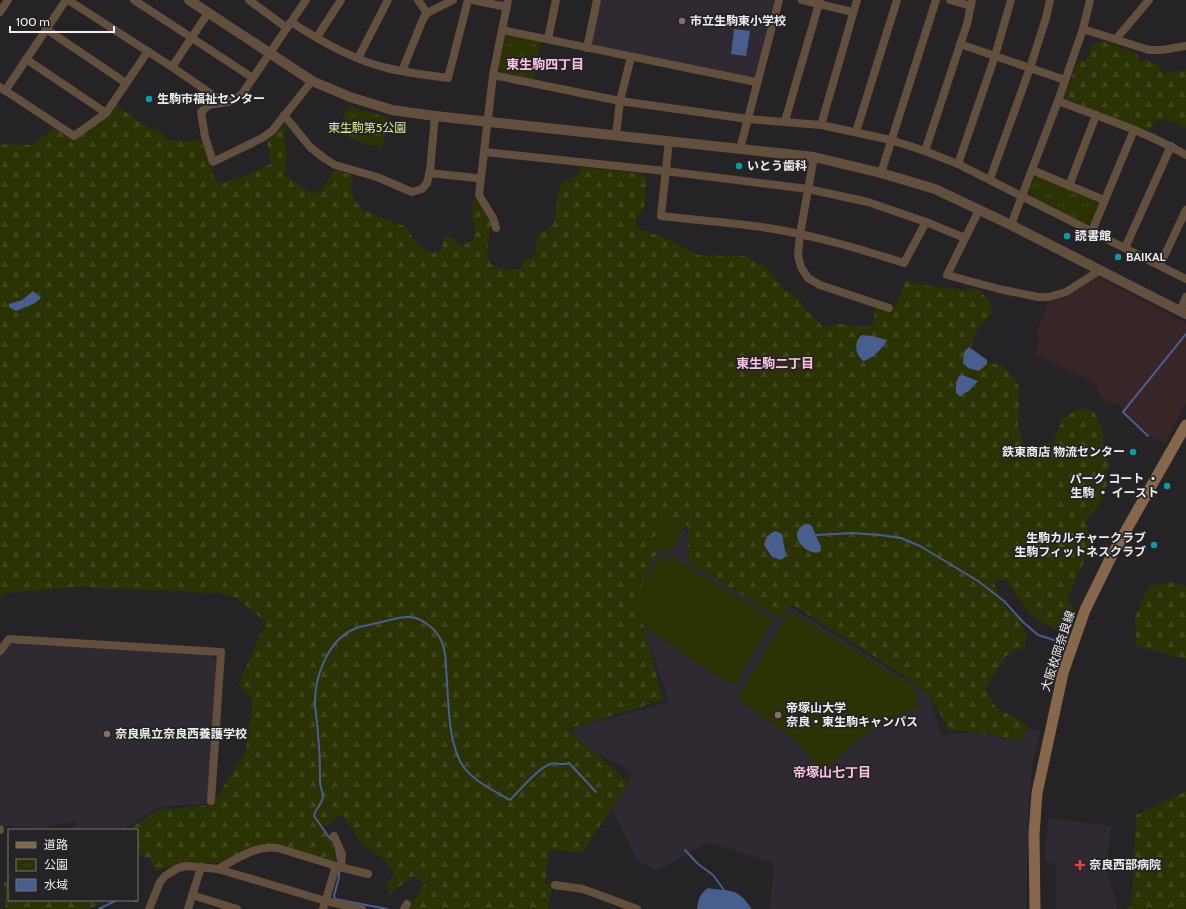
<svg xmlns="http://www.w3.org/2000/svg" width="1186" height="909" font-family="Cabin,'Noto Sans JP',sans-serif">
<defs>
<pattern id="forest-firs" width="22" height="20" patternUnits="userSpaceOnUse"><rect width="22" height="20" fill="#2b3204"/><path d="M5 1l3.5 6h-7zM16 11l3.5 6h-7z" fill="#40461d"/></pattern>
<pattern id="park-tufts" width="24" height="20" patternUnits="userSpaceOnUse"><rect width="24" height="20" fill="#2b3204"/><path d="M3 7l-1-3M5 7V3M7 7l1-3M15 17l-1-3M17 17v-4M19 17l1-3" fill="none" stroke="#40461d"/></pattern>
</defs>
<rect width="100%" height="100%" fill="#252326"/>
<path fill="#382528" d="M1097,276L1186,323V402L1165,443L1149,436L1117,403H1106L1098,392L1097,384L1035,354L1039,342L1037,331L1048,303Z"/>
<g fill="#2f2a32">
<path d="M600,0H774L755,76L751,78L593,46L591,42Z"/>
<path d="M664,517L792,608L929,694L941,735L1040,729L1032,766L1029,806L1026,909H770L774,863L709,842L657,871L638,861L611,807L633,772L578,743L573,728L670,702L629,592Z"/>
<path d="M10,641L210,654L219,665L208,804L168,806L157,808L122,830H60L77,826L76,820L44,828L5,826L0,821V654Z"/>
<path d="M1048,818L1112,826L1105,867L1117,905L1116,909H1056V871L1054,863L1045,861Z"/>
</g>
<g fill="url(#forest-firs)">
<path d="M1104,41L1136,53L1140,62L1146,60L1157,64L1160,71L1166,73L1186,70V127H1184L1173,122L1156,120L1149,131L1064,98L1078,60L1085,61L1093,44Z"/>
<path d="M116,105L151,129L162,132L166,140L199,141L204,147L215,180L223,183L244,176L271,164L267,142L281,127L287,126L284,137L287,157L284,174L308,191L319,194L334,170L353,175L351,188L354,199L363,210L406,227L417,244L432,253L442,250L443,237H452L461,246L474,239L475,225L472,219L473,200H478L491,223L487,252L490,263C502,271 507,270 521,269L523,260L530,259L535,255L538,233L549,229L554,223L559,188L565,180C574,178 578,176 582,167L644,174L647,179L644,208L636,221L637,228L668,239L698,255L745,256L766,267L785,290L799,298L805,310L813,316L823,327C829,326 835,324 840,324C851,325 861,328 873,325L875,311L877,307L894,310L907,278L912,283L957,290L978,289L990,302L992,313L978,329L966,360L989,362L1004,366L1019,386V411L1018,426L1024,445L1034,452L1042,444L1053,441L1063,418L1080,408L1094,412L1103,430V451L1111,464L1105,474L1107,486L1098,507L1086,520L1091,548L1075,580L1067,600L1076,608L1062,634L1030,614L1006,580L993,581L1005,607L1020,619L1026,634L1025,647L1006,656L985,690L997,708L1017,718L1028,726L1026,733L1016,741L980,733L949,730L930,696L890,666L791,604L780,618L689,563L687,524L652,559L637,598L663,700L568,729L629,783L582,853L550,850L545,883L553,885L548,909H408L425,883L413,876L390,894L386,884L395,874L381,857L362,845L342,814L323,828L335,847L337,860L335,862L271,843L252,848L226,861L213,864L187,863L155,871L150,858L137,854V830H128L158,810L212,805L246,751L253,699L238,685L266,622L235,597L218,593L74,587L6,593L0,597V144L32,145L54,128L74,140L92,127Z"/>
<path d="M1171,582L1186,586V659L1136,646L1135,618L1148,587Z"/>
<path d="M1186,791V909H1127L1132,903L1136,815Z"/>
<path d="M4,882H9V900H106L89,909H6Z"/>
</g>
<g fill="url(#park-tufts)">
<path d="M509,35L541,42L534,79L501,72L499,68L505,37Z"/>
<path d="M348,106L389,118L382,149L337,133Z"/>
<path d="M1037,176L1098,200L1099,204L1092,223L1087,224L1031,196L1029,190L1033,178Z"/>
</g>
<g fill="#2b3204">
<path d="M664,522L682,533L669,554L657,546L654,537Z"/>
<path d="M671,556L773,619L737,682L729,683L645,629L634,599L658,560Z"/>
<path d="M790,611L914,687L920,707C896,715 873,727 853,744C842,753 832,764 822,774L805,750L784,731L744,704L743,700L738,697Z"/>
</g>
<g fill="#475e8e">
<path d="M734,29L750,31L746,56L731,54Z"/>
<path d="M33,291L41,298L35,303L16,311L9,307V304L22,300Z"/>
<path d="M862,335L872,336L887,340C882,349 873,358 864,361C855,356 853,341 862,335Z"/>
<path d="M969,347L987,360V364L979,371L968,368L963,363L964,352Z"/>
<path d="M962,375L978,381L970,390L960,396L956,393V383L959,376Z"/>
<path d="M805,524H809L812,526L821,548L820,552C807,557 785,534 805,524Z"/>
<path d="M775,531L782,534L786,556L781,560L772,557L764,545C765,537 769,534 775,531Z"/>
<path d="M708,888C731,892 737,887 752,909H697C698,900 700,893 708,888Z"/>
</g>
<g fill="none" stroke-linecap="round" stroke-linejoin="round">
<g stroke="#475e8e" stroke-width="2">
<path d="M1148,436L1123,412L1186,334"/>
<path d="M816,535L853,533L880,535L901,538L920,546L978,581L1004,601L1023,622L1038,635L1057,641"/>
<path d="M331,840L314,816C315,809 322,804 323,797C323,792 320,787 320,782C320,767 320,751 318,736C318,726 316,716 315,706C314,678 327,641 354,629C361,626 370,625 377,623C388,621 400,616 410,617C422,618 436,629 441,640C445,649 446,659 446,669C449,699 447,732 459,759C468,779 493,790 510,800C521,789 536,770 550,764C556,762 563,766 569,763L596,792"/>
<path d="M336,849L338,860"/>
<path d="M685,850L698,864L713,875L724,890"/>
<path d="M339,869V877L334,896L335,899L387,909"/>
<path d="M131,900L136,901"/>
<path d="M99,909L117,900"/>
</g>
<g stroke="#634f3e" stroke-width="8">
<path d="M68,0L172,67L223,102"/>
<path d="M134,0L253,78"/>
<path d="M249,0L287,28"/>
<path d="M306,0L242,94L233,101L209,105L201,112L205,137L213,162L262,138L272,131L312,81"/>
<path d="M418,0L427,13"/>
<path d="M473,0L507,7"/>
<path d="M802,0L853,12"/>
<path d="M950,0L971,6"/>
<path d="M0,12L8,0"/>
<path d="M291,22C320,41 353,60 387,68C407,73 428,75 448,78L468,0"/>
<path d="M46,29L126,83"/>
<path d="M1083,29L1149,50H1162L1186,46"/>
<path d="M502,30L756,82"/>
<path d="M317,37L341,0"/>
<path d="M548,39L556,0"/>
<path d="M1116,39L1149,0"/>
<path d="M960,44L1065,80"/>
<path d="M587,48L597,0"/>
<path d="M358,58L388,0"/>
<path d="M26,59L106,113"/>
<path d="M172,67L208,13"/>
<path d="M402,71L423,19L427,13L453,0"/>
<path d="M493,75L620,101L748,119L821,125L891,140L925,151L958,164L1186,279"/>
<path d="M0,87L74,136L106,113L148,51"/>
<path d="M5,91L66,0"/>
<path d="M1058,101C1101,117 1146,132 1186,155"/>
<path d="M284,115L310,147L324,158L335,165L377,177L412,192L422,189L427,183L430,171L435,116"/>
<path d="M785,121L820,0"/>
<path d="M821,125L857,0"/>
<path d="M856,132L897,0"/>
<path d="M616,135L620,101L631,57"/>
<path d="M669,141L661,216C694,220 728,222 761,227C810,234 857,248 904,263L926,222"/>
<path d="M740,149L779,0"/>
<path d="M925,151L967,24L972,0"/>
<path d="M484,152L665,171L808,189L868,202L926,222L965,238"/>
<path d="M814,157L800,234L798,256L801,267L808,278L820,285L889,308"/>
<path d="M958,164L995,56L1011,0"/>
<path d="M1032,170L1104,200"/>
<path d="M429,173L476,178"/>
<path d="M881,173L936,0"/>
<path d="M990,179L1030,68L1046,18L1050,0"/>
<path d="M1069,186L1096,115"/>
<path d="M979,210L947,275L999,289L1038,297H1048L1066,292L1100,270"/>
<path d="M1011,225L1058,101L1083,29L1090,0"/>
<path d="M496,228L493,218L479,195L493,75L508,0"/>
<path d="M1092,231L1134,130"/>
<path d="M1125,248L1171,146"/>
<path d="M1160,265L1186,210"/>
<path d="M1180,311L1186,297"/>
<path d="M0,651L9,639L221,652L211,801"/>
<path d="M0,829V830"/>
<path d="M334,836L342,854L341,867"/>
<path d="M218,869C238,858 256,845 278,848L336,866L368,874"/>
<path d="M555,885L583,889L637,909"/>
<path d="M192,895L237,909"/>
<path d="M149,909L160,882L165,876L178,868L187,866L218,869L326,901L362,909"/>
<path d="M188,909L201,867"/>
<path d="M323,909L336,866"/>
<path d="M404,909L407,904"/>
</g>
<path stroke="#634f3e" stroke-width="10" d="M189,0L312,81L350,97L392,110L435,116L814,157L881,173L935,189L1011,225L1186,314"/>
<path stroke="#86674b" stroke-width="11" d="M1035,909L1034,834L1037,793L1063,673L1085,610L1112,555L1186,425"/>
</g>
<g fill="#8d6e63" stroke="#252326" stroke-width="1.5">
<circle cx="682" cy="21" r="4"/>
<circle cx="778" cy="715" r="4"/>
<circle cx="107" cy="734" r="4"/>
</g>
<g fill="#0f9aa8" stroke="#252326" stroke-width="1.5">
<circle cx="149" cy="99" r="4"/>
<circle cx="739" cy="166" r="4"/>
<circle cx="1067" cy="236" r="4"/>
<circle cx="1118" cy="257" r="4"/>
<circle cx="1133" cy="452" r="4"/>
<circle cx="1167" cy="486" r="4"/>
<circle cx="1154" cy="545" r="4"/>
</g>
<path fill="#e0444e" stroke="#252326" stroke-width="1.5" d="M1078 859h4v4h4v4h-4v4h-4v-4h-4v-4h4z"/>
<g text-anchor="middle" stroke-width="3.5" stroke-linejoin="round" paint-order="stroke">
<g font-size="12" font-weight="bold" fill="#eeedef" stroke="#252326" text-anchor="start">
<text x="690" y="25">市立生駒東小学校</text>
<text x="157" y="103">生駒市福祉センター</text>
<text x="747" y="170">いとう歯科</text>
<text x="1075" y="240">読書館</text>
<text x="1126" y="261">BAIKAL</text>
<text x="1125" y="456" text-anchor="end">鉄東商店 物流センター</text>
<text x="1159" y="483" text-anchor="end">パーク コート ・<tspan x="1159" dy="14">生駒 ・ イースト</tspan></text>
<text x="1146" y="542" text-anchor="end">生駒カルチャークラブ<tspan x="1146" dy="14">生駒フィットネスクラブ</tspan></text>
<text x="786" y="712">帝塚山大学<tspan x="786" dy="14">奈良・東生駒キャンパス</tspan></text>
<text x="115" y="738">奈良県立奈良西養護学校</text>
<text x="1089" y="869">奈良西部病院</text>
</g>
<g font-size="12" fill="#daeb93" stroke="#252326">
<text x="367" y="132">東生駒第5公園</text>
</g>
<g font-size="12" fill="#eeedef" stroke="#252326">
<text transform="translate(1058 651) rotate(-72)" y="4">大阪枚岡奈良線</text>
</g>
<g font-size="13" font-weight="bold" fill="#fcc1e3" stroke="#252326">
<text x="545" y="69">東生駒四丁目</text>
<text x="775" y="368">東生駒二丁目</text>
<text x="832" y="777">帝塚山七丁目</text>
</g>
</g>
<rect x="8" y="829" width="130" height="72" fill="#252326" stroke="#757476"/>
<rect x="16" y="842" width="20" height="6" fill="#86674b" stroke="#757476"/>
<text x="44" y="849" font-size="12" fill="#eeedef">道路</text>
<rect x="16" y="859" width="20" height="12" fill="url(#park-tufts)" stroke="#757476"/>
<text x="44" y="869" font-size="12" fill="#eeedef">公園</text>
<rect x="16" y="879" width="20" height="12" fill="#475e8e" stroke="#757476"/>
<text x="44" y="889" font-size="12" fill="#eeedef">水域</text>
<path d="M10 26v6h104v-6" fill="none" stroke="#eeedef" stroke-width="2"/>
<text x="16" y="26" font-size="12" fill="#eeedef" stroke="#252326" stroke-width="3" paint-order="stroke">100 m</text>
</svg>
